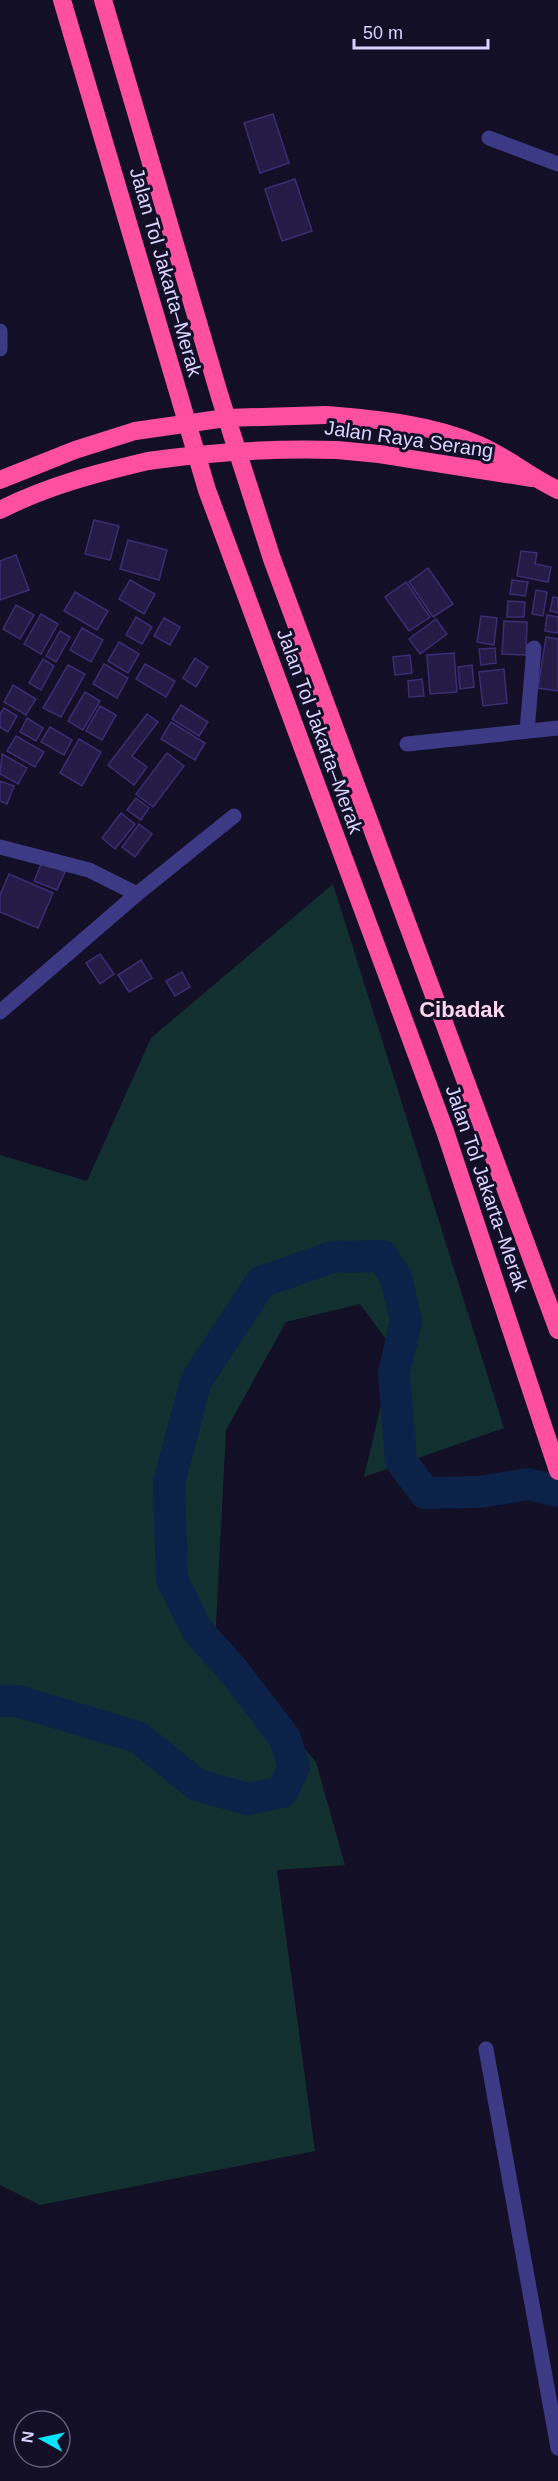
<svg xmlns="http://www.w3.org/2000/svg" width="558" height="2481" font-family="Helvetica,sans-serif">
<rect width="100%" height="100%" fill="#130f26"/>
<path fill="#12302f" d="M333,884L504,1428L364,1477L394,1350L360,1304L286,1322L226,1430L215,1644L316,1762L345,1865L277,1870L315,2151L40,2205L0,2185V1155L87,1181L151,1038Z"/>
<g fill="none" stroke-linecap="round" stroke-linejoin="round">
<path stroke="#0c2248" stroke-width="32" d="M0,1701H17L138,1737L197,1785L248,1799L282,1792L294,1767L285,1738L232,1669L197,1630L172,1579L169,1483L196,1381L261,1282L332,1257L382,1256L396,1277L406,1321L394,1373L401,1461L425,1493L480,1492L528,1484L558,1491"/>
</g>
<g fill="#241b47" stroke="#3b2d73" stroke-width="1.5">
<path d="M273,114L289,163L260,173L244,123Z"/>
<path d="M295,179L312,231L282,241L265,189Z"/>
<path d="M94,520L119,526L110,560L85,554Z"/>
<path d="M128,540L167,550L159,580L120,569Z"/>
<path d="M521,551L537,553L535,564L551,567L548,582L517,576Z"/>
<path d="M16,555L29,590L0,600V561Z"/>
<path d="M428,568L453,604L433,617L409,582Z"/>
<path d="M130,580L155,594L144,614L119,599Z"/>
<path d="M512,580L528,582L525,596L510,594Z"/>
<path d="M406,582L430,617L409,631L385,597Z"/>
<path d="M536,590L547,592L543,616L532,614Z"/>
<path d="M75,592L108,611L97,630L64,611Z"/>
<path d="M553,597L558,598V613L550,611Z"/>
<path d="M508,601L525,602L524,617H507Z"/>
<path d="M16,605L34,615L20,639L3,629Z"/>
<path d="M41,614L58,624L41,654L24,644Z"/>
<path d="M547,615L558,617V633L545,631Z"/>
<path d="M481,616L497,618L494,645L477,642Z"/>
<path d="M136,617L152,627L142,644L126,635Z"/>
<path d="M164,618L180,627L170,645L154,636Z"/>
<path d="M436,619L447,634L420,654L409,639Z"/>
<path d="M504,621L527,622L526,655L502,654Z"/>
<path d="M82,628L103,640L91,662L70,650Z"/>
<path d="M60,631L70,637L56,662L46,656Z"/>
<path d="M546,637L558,639V691L538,688Z"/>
<path d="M119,642L139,654L128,673L108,661Z"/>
<path d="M495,648L496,663L481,665L479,649Z"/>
<path d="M454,653L457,692L430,694L427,655Z"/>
<path d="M410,655L412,673L395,675L393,657Z"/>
<path d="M195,658L208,667L196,687L183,678Z"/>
<path d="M43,659L54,666L41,690L29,683Z"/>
<path d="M104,664L128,678L117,698L93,684Z"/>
<path d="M145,664L175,681L166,697L136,679Z"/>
<path d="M68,665L85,674L61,717L43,708Z"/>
<path d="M472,665L474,687L460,689L458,667Z"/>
<path d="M504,669L507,703L483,706L479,672Z"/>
<path d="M422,679L424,696L409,697L408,681Z"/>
<path d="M13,685L36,699L26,715L4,702Z"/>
<path d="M85,692L100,701L83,730L68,721Z"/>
<path d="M181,705L208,722L199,736L172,719Z"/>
<path d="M100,706L116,715L102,740L86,731Z"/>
<path d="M4,708L17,716L8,732L0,727V714Z"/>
<path d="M147,714L158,722L132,756L147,767L134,785L108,765Z"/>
<path d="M27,718L43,728L36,741L20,732Z"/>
<path d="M171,722L205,743L195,760L161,739Z"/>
<path d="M50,727L72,740L64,755L41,742Z"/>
<path d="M16,736L44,752L35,767L7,751Z"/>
<path d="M79,739L101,752L82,786L60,773Z"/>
<path d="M167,753L184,766L153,807L136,794Z"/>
<path d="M2,754L27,768L18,784L0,774Z"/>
<path d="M0,781L14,786L7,804L0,801Z"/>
<path d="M136,798L149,808L141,820L127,810Z"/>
<path d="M121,813L135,824L115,849L102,838Z"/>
<path d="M139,824L152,834L135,857L122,847Z"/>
<path d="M42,862L65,872L57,890L34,881Z"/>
<path d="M9,874L53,893L38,928L0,912V895Z"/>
<path d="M100,954L114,974L100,984L86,963Z"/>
<path d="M141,960L152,978L129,992L118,975Z"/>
<path d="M182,972L190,987L175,996L166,981Z"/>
</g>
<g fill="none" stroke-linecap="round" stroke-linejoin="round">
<g stroke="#3d3a85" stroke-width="15">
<path d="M489,138L558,164"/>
<path d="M0,331V349"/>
<path d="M527,731L534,648"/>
<path d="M407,744L558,728"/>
<path d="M0,847L89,870L137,894"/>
<path d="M0,1012L137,894L234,816"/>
<path d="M486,2049L558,2448"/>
</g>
<g stroke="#ff4fa3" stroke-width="18">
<path d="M62,0L207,490L445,1131L558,1471"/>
<path d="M103,0L220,397L272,559L558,1330"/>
<path d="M326,415C376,419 431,424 479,445C507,457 530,477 558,490"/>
<path d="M337,450L379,454L532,478"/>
<path d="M0,480L75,450L135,431"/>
<path d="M0,510C47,486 97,473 148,461"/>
</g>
<g stroke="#ff4fa3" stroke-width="18">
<path d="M135,431L226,418L326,415"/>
<path d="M148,461C211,452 273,448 337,450"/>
</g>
</g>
<g text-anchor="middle" stroke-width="6" stroke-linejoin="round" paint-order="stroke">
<g font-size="20" fill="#d9d4ff" stroke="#130f26">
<text transform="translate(166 272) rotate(74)" y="7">Jalan Tol Jakarta–Merak</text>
<text transform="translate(409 439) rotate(8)" y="7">Jalan Raya Serang</text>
<text transform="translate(320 731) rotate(70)" y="7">Jalan Tol Jakarta–Merak</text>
<text transform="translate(487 1188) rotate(71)" y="7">Jalan Tol Jakarta–Merak</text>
</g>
<g font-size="22" font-weight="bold" fill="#ffd6f0" stroke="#130f26">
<text x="462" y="1017">Cibadak</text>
</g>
</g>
<g transform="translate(42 2439) rotate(278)"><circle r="28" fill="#130f26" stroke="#625e7d" stroke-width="1.5"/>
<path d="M0-4.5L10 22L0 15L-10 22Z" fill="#00e5ff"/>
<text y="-9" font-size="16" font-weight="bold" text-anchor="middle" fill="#d9d4ff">N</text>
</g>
<path d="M354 39v9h134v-9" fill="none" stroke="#d9d4ff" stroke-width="3"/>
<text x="363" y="39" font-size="18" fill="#d9d4ff" stroke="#130f26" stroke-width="4.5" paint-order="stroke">50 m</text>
</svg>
